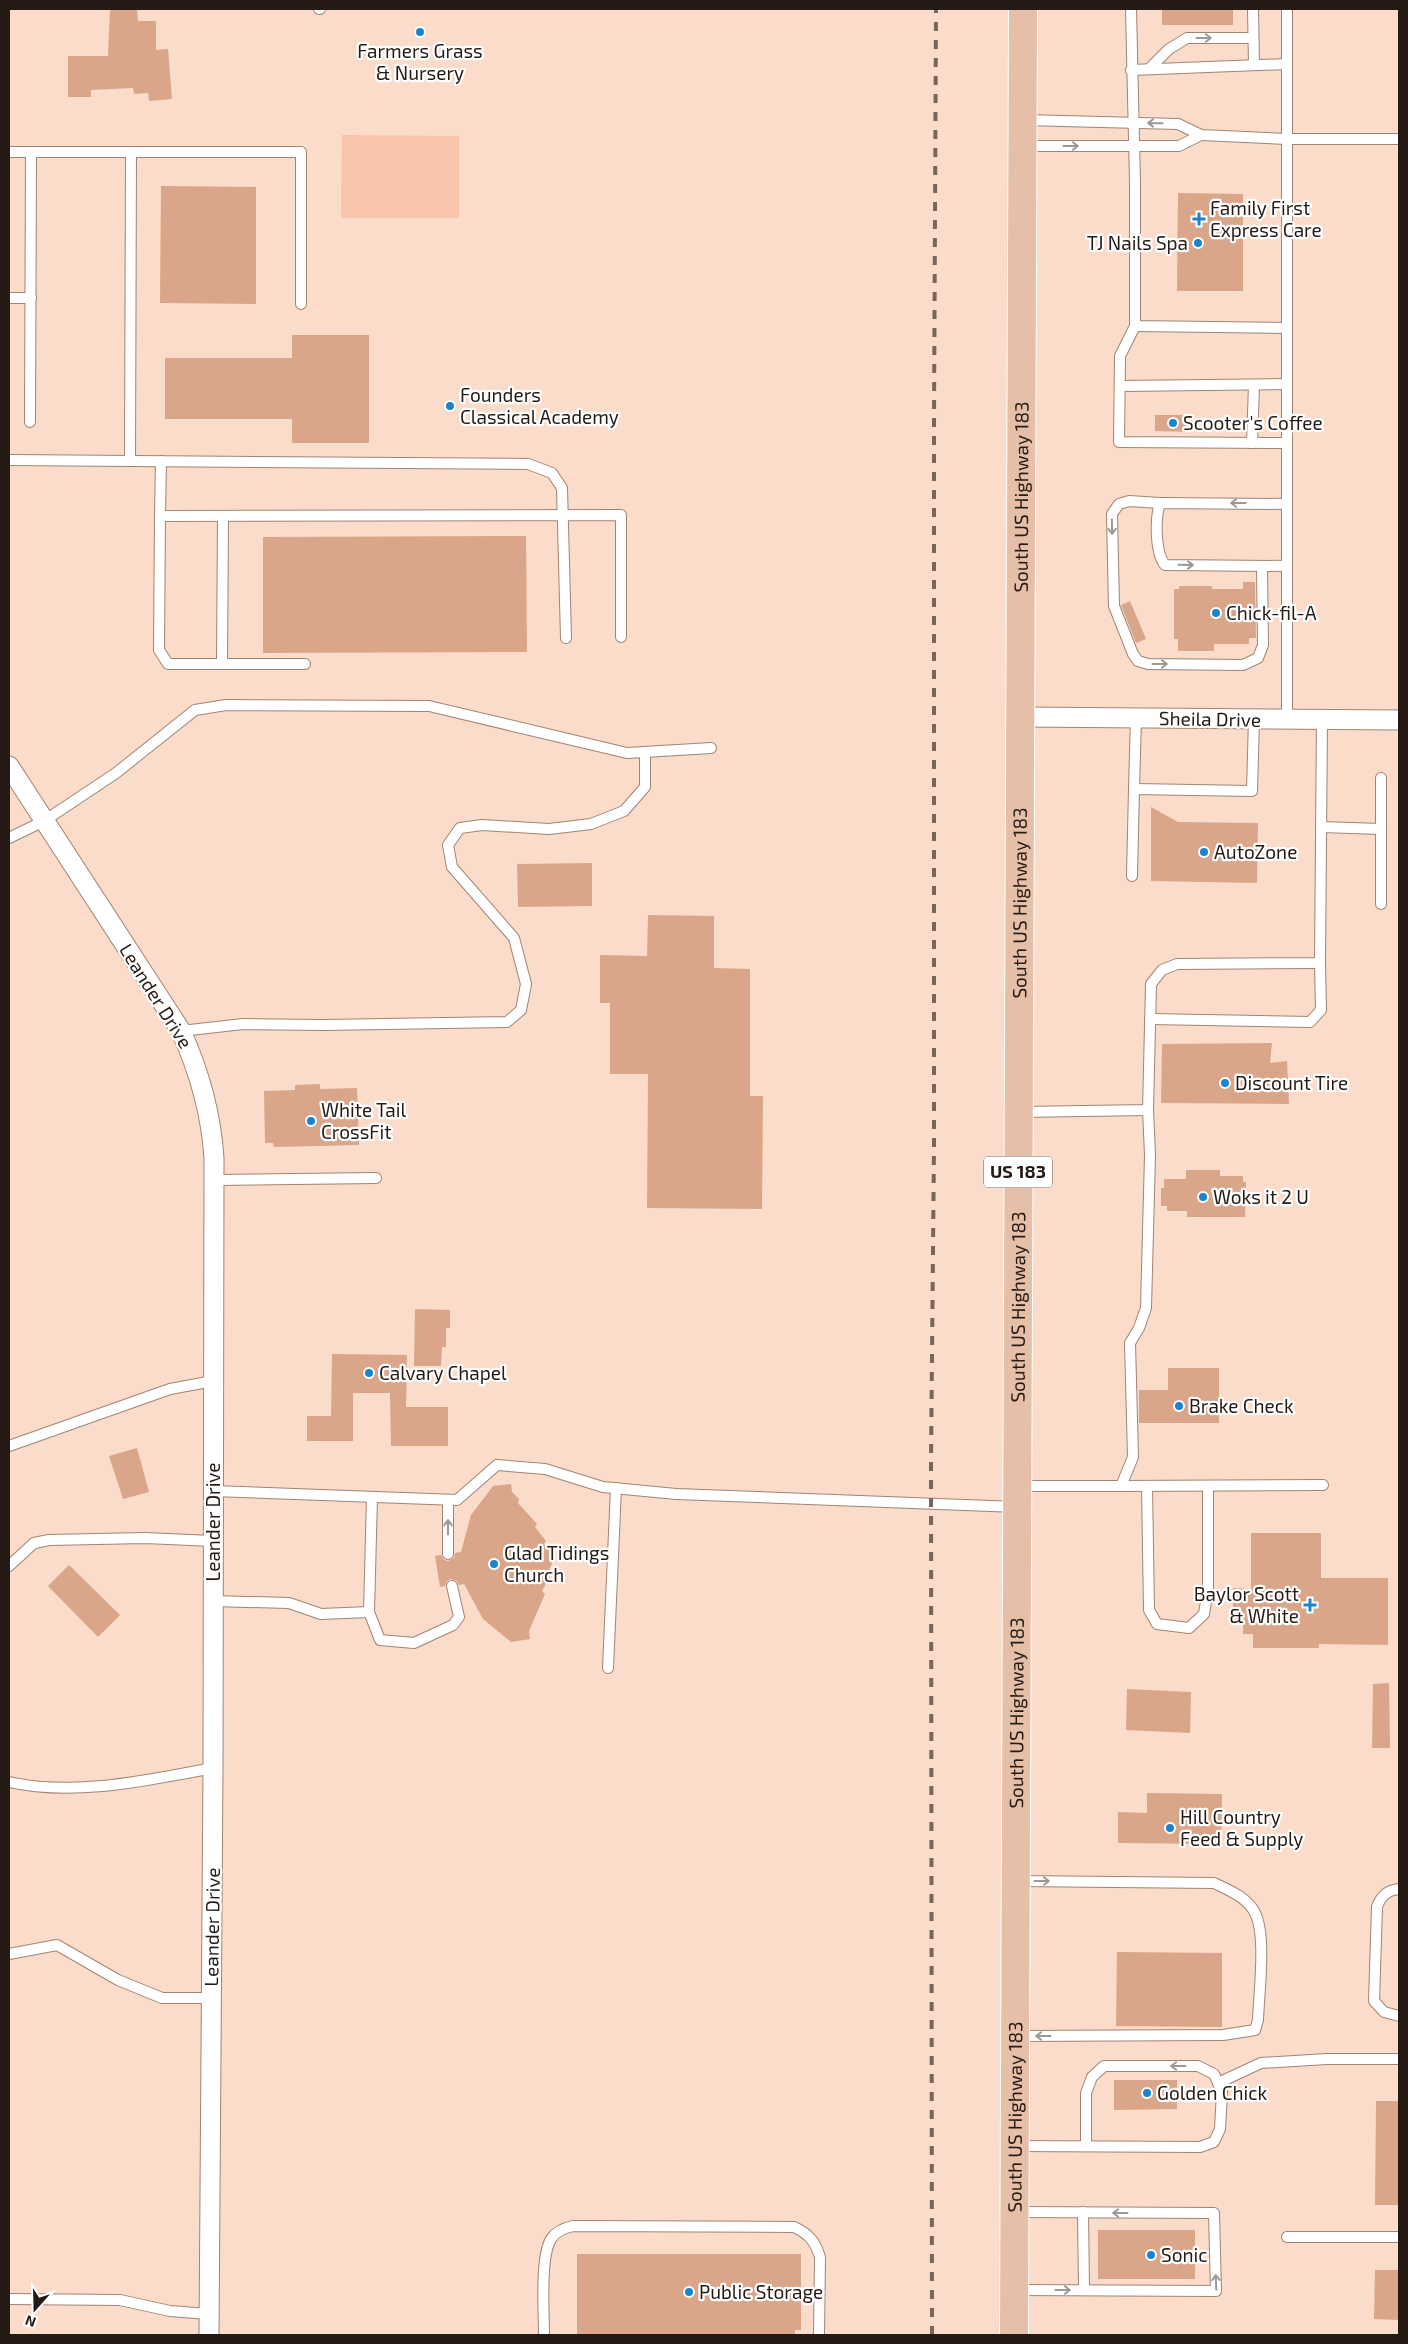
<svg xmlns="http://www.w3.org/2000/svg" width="1408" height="2344" font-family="'Exo 2',sans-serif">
<rect width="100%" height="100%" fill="#fbdbc9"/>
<path fill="#f6c5aa" d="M342,135L459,136V218H341Z"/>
<g fill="#d9a689">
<path d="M110,9H137L138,21H156V50L168,49L172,99L149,101L148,93L134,94L133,88L91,90V97H68V56H108Z"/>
<rect x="1162" y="9" width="71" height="16"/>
<path d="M161,186L256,187V304L160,303Z"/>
<path d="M1178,193L1243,194V291H1177Z"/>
<path d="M292,335H369V443H292V419H165V358H292Z"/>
<path d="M1155,415H1190V432L1155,431Z"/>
<path d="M526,536L527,652L263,653V537Z"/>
<path d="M1243,582H1255L1256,638H1249V644H1214V651H1178V639H1174V589H1179V586H1212V589H1243Z"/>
<path d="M1130,601L1146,639L1136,643L1121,605Z"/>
<path d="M1151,807L1178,822L1258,823L1257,883L1151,881Z"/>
<path d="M592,863V906L518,907L517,864Z"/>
<path d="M648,915L714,916V968L750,969V1096H763L762,1209L647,1208L648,1074H610V1003H600V955L647,956Z"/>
<path d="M1272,1043L1270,1063L1287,1061L1289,1104L1161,1103L1162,1044Z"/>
<path d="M320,1084V1089L357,1088L359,1145L274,1147L273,1143H265L264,1091L295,1090V1085Z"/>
<path d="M1186,1170H1220V1176H1243V1182H1246L1245,1217H1187V1211H1167V1206H1161V1188H1164V1179H1186Z"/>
<path d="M415,1309L450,1310V1328H446V1347H442L441,1366H414Z"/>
<path d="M332,1354L407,1355L406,1407H448V1446H391L390,1393H353V1441H307V1416H331Z"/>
<path d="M1168,1368H1219V1423H1139V1390H1168Z"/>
<path d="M137,1448L149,1492L123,1499L109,1456Z"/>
<path d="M511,1484L512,1492L519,1499L518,1503L537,1524L535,1527L546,1541L544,1544L555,1557L548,1572L550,1576L542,1591L545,1594L529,1631L530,1639L511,1642L483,1619L464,1584L459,1585L457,1581L451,1579L447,1581L445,1586L440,1587L435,1556L441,1555L444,1560L448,1561L454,1558L455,1553L461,1552L471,1515L493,1486Z"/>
<path d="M1251,1533H1321V1578H1388V1645L1319,1644V1648H1253V1634H1243V1622H1233V1588L1251,1589Z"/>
<path d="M69,1565L120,1615L98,1637L48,1586Z"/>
<path d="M1389,1683L1390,1748H1372L1373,1684Z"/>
<path d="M1127,1689L1191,1692L1190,1733L1126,1730Z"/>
<path d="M1147,1793L1222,1794L1221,1844L1118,1843V1812L1147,1813Z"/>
<path d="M1117,1952L1222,1953V2027L1116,2026Z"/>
<path d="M1114,2080H1177V2109L1114,2110Z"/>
<path d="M1376,2101H1399V2205H1375Z"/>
<rect x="1098" y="2230" width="97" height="49"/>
<path d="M577,2254H801V2330H795V2335H577Z"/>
<path d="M1375,2270H1399V2320L1374,2319Z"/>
</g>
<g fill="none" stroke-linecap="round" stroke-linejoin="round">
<defs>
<g id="service">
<path d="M319,9H320"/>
<path d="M1131,9L1135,183V326L1287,328"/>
<path d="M1253,9L1254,65"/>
<path d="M1149,69L1169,49L1187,38H1253"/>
<path d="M1131,70L1287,64"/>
<path d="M1024,120L1178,124L1201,135L1287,139H1399"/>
<path d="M1022,146H1179L1201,135"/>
<path d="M9,152H131"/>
<path d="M9,298H31"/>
<path d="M1135,326L1120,356L1119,442L1287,443"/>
<path d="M1120,386L1287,384"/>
<path d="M30,422L31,152"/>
<path d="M1252,443L1254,385"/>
<path d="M9,460L528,464L552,473L562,488L566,638"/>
<path d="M130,461L131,152H301V304"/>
<path d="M1160,503L1129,501L1119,504L1112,514L1114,606L1133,654L1138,661L1148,664L1243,665L1258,658L1263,645L1262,566"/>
<path d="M1287,504L1160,503C1155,518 1155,553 1165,565L1287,566"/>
<path d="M160,516L161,461"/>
<path d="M222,664L223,516"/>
<path d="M305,664H168L159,650L160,516L621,515V637"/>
<path d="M1287,719V9"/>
<path d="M1381,778V904"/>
<path d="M1134,789L1136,718"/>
<path d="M1321,827L1381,829"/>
<path d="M9,838L44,821L116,773L195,710L226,705L429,706L627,753L711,748"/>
<path d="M1132,876L1134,789L1252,791L1254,719"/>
<path d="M1150,1019L1310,1022L1321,1010L1320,963"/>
<path d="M181,1031L243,1024L324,1025L507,1022L521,1010L526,984L514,938L452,867L448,845L460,828L482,825L549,829L591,824L624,811L645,787V752"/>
<path d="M1019,1112L1148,1110L1151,984L1162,970L1177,964L1320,963L1322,719"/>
<path d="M214,1180L376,1178"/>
<path d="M9,1446L170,1389L213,1381"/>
<path d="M1019,1486H1121L1133,1457L1130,1343L1139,1328L1146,1308L1150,1155L1148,1110"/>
<path d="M1121,1486L1323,1485"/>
<path d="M1147,1486L1149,1610L1157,1624L1189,1628L1204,1614L1208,1589V1486"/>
<path d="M213,1491L457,1500L497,1465L545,1469L603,1487L676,1494L1017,1507"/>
<path d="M448,1500V1554"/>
<path d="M9,1566L34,1543L49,1540L145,1538L213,1541"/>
<path d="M213,1601L289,1603L321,1614L369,1612L380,1640L414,1643L453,1625L459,1617L452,1586"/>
<path d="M369,1612L372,1497"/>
<path d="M608,1668L616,1488"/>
<path d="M9,1782C74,1797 149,1780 213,1768"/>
<path d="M1399,1889C1387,1890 1381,1896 1377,1907L1374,2001L1384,2012L1399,2016"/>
<path d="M9,1954L57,1945L118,1980L162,1998H211"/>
<path d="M1017,2036L1223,2035L1255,2030L1258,2020C1259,1993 1266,1939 1256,1915C1249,1898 1229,1890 1214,1883L1017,1881"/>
<path d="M1218,2083L1261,2063L1327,2059H1399"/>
<path d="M1016,2146L1200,2147L1214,2142L1220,2129L1222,2092L1214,2074L1198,2066H1104L1092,2077L1086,2093V2146"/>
<path d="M1015,2212L1214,2213L1216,2291L1015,2290"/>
<path d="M1083,2212L1084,2290"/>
<path d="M1287,2237H1399"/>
<path d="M9,2299L120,2300L170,2311L209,2314"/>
<path d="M544,2335C544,2312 540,2257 551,2239C556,2231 564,2228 573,2226L794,2227C809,2234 815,2241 820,2257L819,2335"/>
</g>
<g id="minor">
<path d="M1022,717L1399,720"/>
<path d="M9,766L181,1031C200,1073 211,1112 214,1158L213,1768L209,2335"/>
</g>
<g id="primary">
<path id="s1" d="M1014,2335L1023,9"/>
</g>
</defs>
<use href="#service" stroke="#a18474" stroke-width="12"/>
<use href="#minor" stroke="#a18474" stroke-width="21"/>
<use href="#primary" stroke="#fff" stroke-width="30"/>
<use href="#service" stroke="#fff" stroke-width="10"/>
<use href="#minor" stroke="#fff" stroke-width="19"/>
<use href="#primary" stroke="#e6bfa9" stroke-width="28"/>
<path stroke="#79665b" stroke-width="4" stroke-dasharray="9 9" stroke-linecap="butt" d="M932,2335L931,1462L934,1145V423L936,9"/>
</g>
<defs><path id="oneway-shaft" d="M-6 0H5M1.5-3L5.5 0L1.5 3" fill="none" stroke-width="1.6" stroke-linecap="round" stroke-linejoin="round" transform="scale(1.25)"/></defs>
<g stroke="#9d9895">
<use href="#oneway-shaft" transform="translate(1204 38)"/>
<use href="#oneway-shaft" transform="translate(1155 123) rotate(-179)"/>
<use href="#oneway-shaft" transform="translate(1071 146)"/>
<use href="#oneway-shaft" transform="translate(1238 503) rotate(-180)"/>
<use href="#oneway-shaft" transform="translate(1112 527) rotate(89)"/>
<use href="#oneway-shaft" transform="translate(1186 565) rotate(1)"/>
<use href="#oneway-shaft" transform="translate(1160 664)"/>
<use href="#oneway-shaft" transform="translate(448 1527) rotate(-90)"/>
<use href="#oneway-shaft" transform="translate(1042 1881)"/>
<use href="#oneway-shaft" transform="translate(1043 2036) rotate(-180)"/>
<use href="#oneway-shaft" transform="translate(1178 2066) rotate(-180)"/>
<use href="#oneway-shaft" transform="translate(1120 2213) rotate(-180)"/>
<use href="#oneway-shaft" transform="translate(1216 2282) rotate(-92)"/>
<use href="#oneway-shaft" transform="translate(1063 2290)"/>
</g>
<g fill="#1a84ce" stroke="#fff" stroke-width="2">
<circle cx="420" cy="32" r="5"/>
<path d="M1196.5 211.5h5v5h5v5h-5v5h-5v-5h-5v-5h5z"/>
<circle cx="1198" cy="243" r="5"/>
<circle cx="450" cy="406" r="5"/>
<circle cx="1173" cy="423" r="5"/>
<circle cx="1216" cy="613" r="5"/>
<circle cx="1204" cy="852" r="5"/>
<circle cx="1225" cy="1083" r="5"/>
<circle cx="311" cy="1121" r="5"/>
<circle cx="1203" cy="1197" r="5"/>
<circle cx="369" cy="1373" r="5"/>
<circle cx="1179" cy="1406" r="5"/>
<circle cx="494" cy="1564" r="5"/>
<path d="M1307.5 1597.5h5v5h5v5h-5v5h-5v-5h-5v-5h5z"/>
<circle cx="1170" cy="1828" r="5"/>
<circle cx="1147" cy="2093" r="5"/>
<circle cx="1151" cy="2255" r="5"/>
<circle cx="689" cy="2292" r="5"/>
</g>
<g text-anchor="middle" stroke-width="4.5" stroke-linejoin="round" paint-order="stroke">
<rect fill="#fff" stroke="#675f5a" stroke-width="1" x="984" y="1156.5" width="68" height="31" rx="4"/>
<g font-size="18" font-weight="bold" fill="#261a14">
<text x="1018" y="1178">US 183</text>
</g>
<g font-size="19" fill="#261a14" stroke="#fff" text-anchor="start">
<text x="420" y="58" text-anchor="middle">Farmers Grass<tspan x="420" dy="22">&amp; Nursery</tspan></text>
<text x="1210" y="215">Family First<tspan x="1210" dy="22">Express Care</tspan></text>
<text x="1188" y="250" text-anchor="end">TJ Nails Spa</text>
<text x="460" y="402">Founders<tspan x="460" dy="22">Classical Academy</tspan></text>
<text x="1183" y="430">Scooter's Coffee</text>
<text x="1226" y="620">Chick-fil-A</text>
<text x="1214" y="859">AutoZone</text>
<text x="1235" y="1090">Discount Tire</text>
<text x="321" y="1117">White Tail<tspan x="321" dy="22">CrossFit</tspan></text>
<text x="1213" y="1204">Woks it 2 U</text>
<text x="379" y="1380">Calvary Chapel</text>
<text x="1189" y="1413">Brake Check</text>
<text x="504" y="1560">Glad Tidings<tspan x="504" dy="22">Church</tspan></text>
<text x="1299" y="1601" text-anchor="end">Baylor Scott<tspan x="1299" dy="22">&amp; White</tspan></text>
<text x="1180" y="1824">Hill Country<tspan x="1180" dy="22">Feed &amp; Supply</tspan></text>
<text x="1157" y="2100">Golden Chick</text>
<text x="1161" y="2262">Sonic</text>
<text x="699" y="2299">Public Storage</text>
</g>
<g font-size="19" fill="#261a14" stroke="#fff">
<text dy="7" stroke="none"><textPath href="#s1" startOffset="1838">South US Highway 183</textPath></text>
<text transform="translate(1210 719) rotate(1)" y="7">Sheila Drive</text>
<text dy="7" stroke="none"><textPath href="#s1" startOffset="1432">South US Highway 183</textPath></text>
<text transform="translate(156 996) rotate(58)" y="7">Leander Drive</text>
<text dy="7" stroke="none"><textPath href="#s1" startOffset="1028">South US Highway 183</textPath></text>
<text transform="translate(213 1522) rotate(-90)" y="7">Leander Drive</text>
<text dy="7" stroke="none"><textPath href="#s1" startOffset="622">South US Highway 183</textPath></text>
<text transform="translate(212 1927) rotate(-89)" y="7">Leander Drive</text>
<text dy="7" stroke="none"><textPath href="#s1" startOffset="218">South US Highway 183</textPath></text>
</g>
</g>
<rect width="1408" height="2344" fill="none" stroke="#261a14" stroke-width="20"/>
<g transform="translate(35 2309) rotate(200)" stroke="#ffffff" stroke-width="4" paint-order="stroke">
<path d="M0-4L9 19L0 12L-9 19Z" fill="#261a14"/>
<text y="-8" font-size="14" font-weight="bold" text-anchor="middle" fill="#261a14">N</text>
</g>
</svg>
